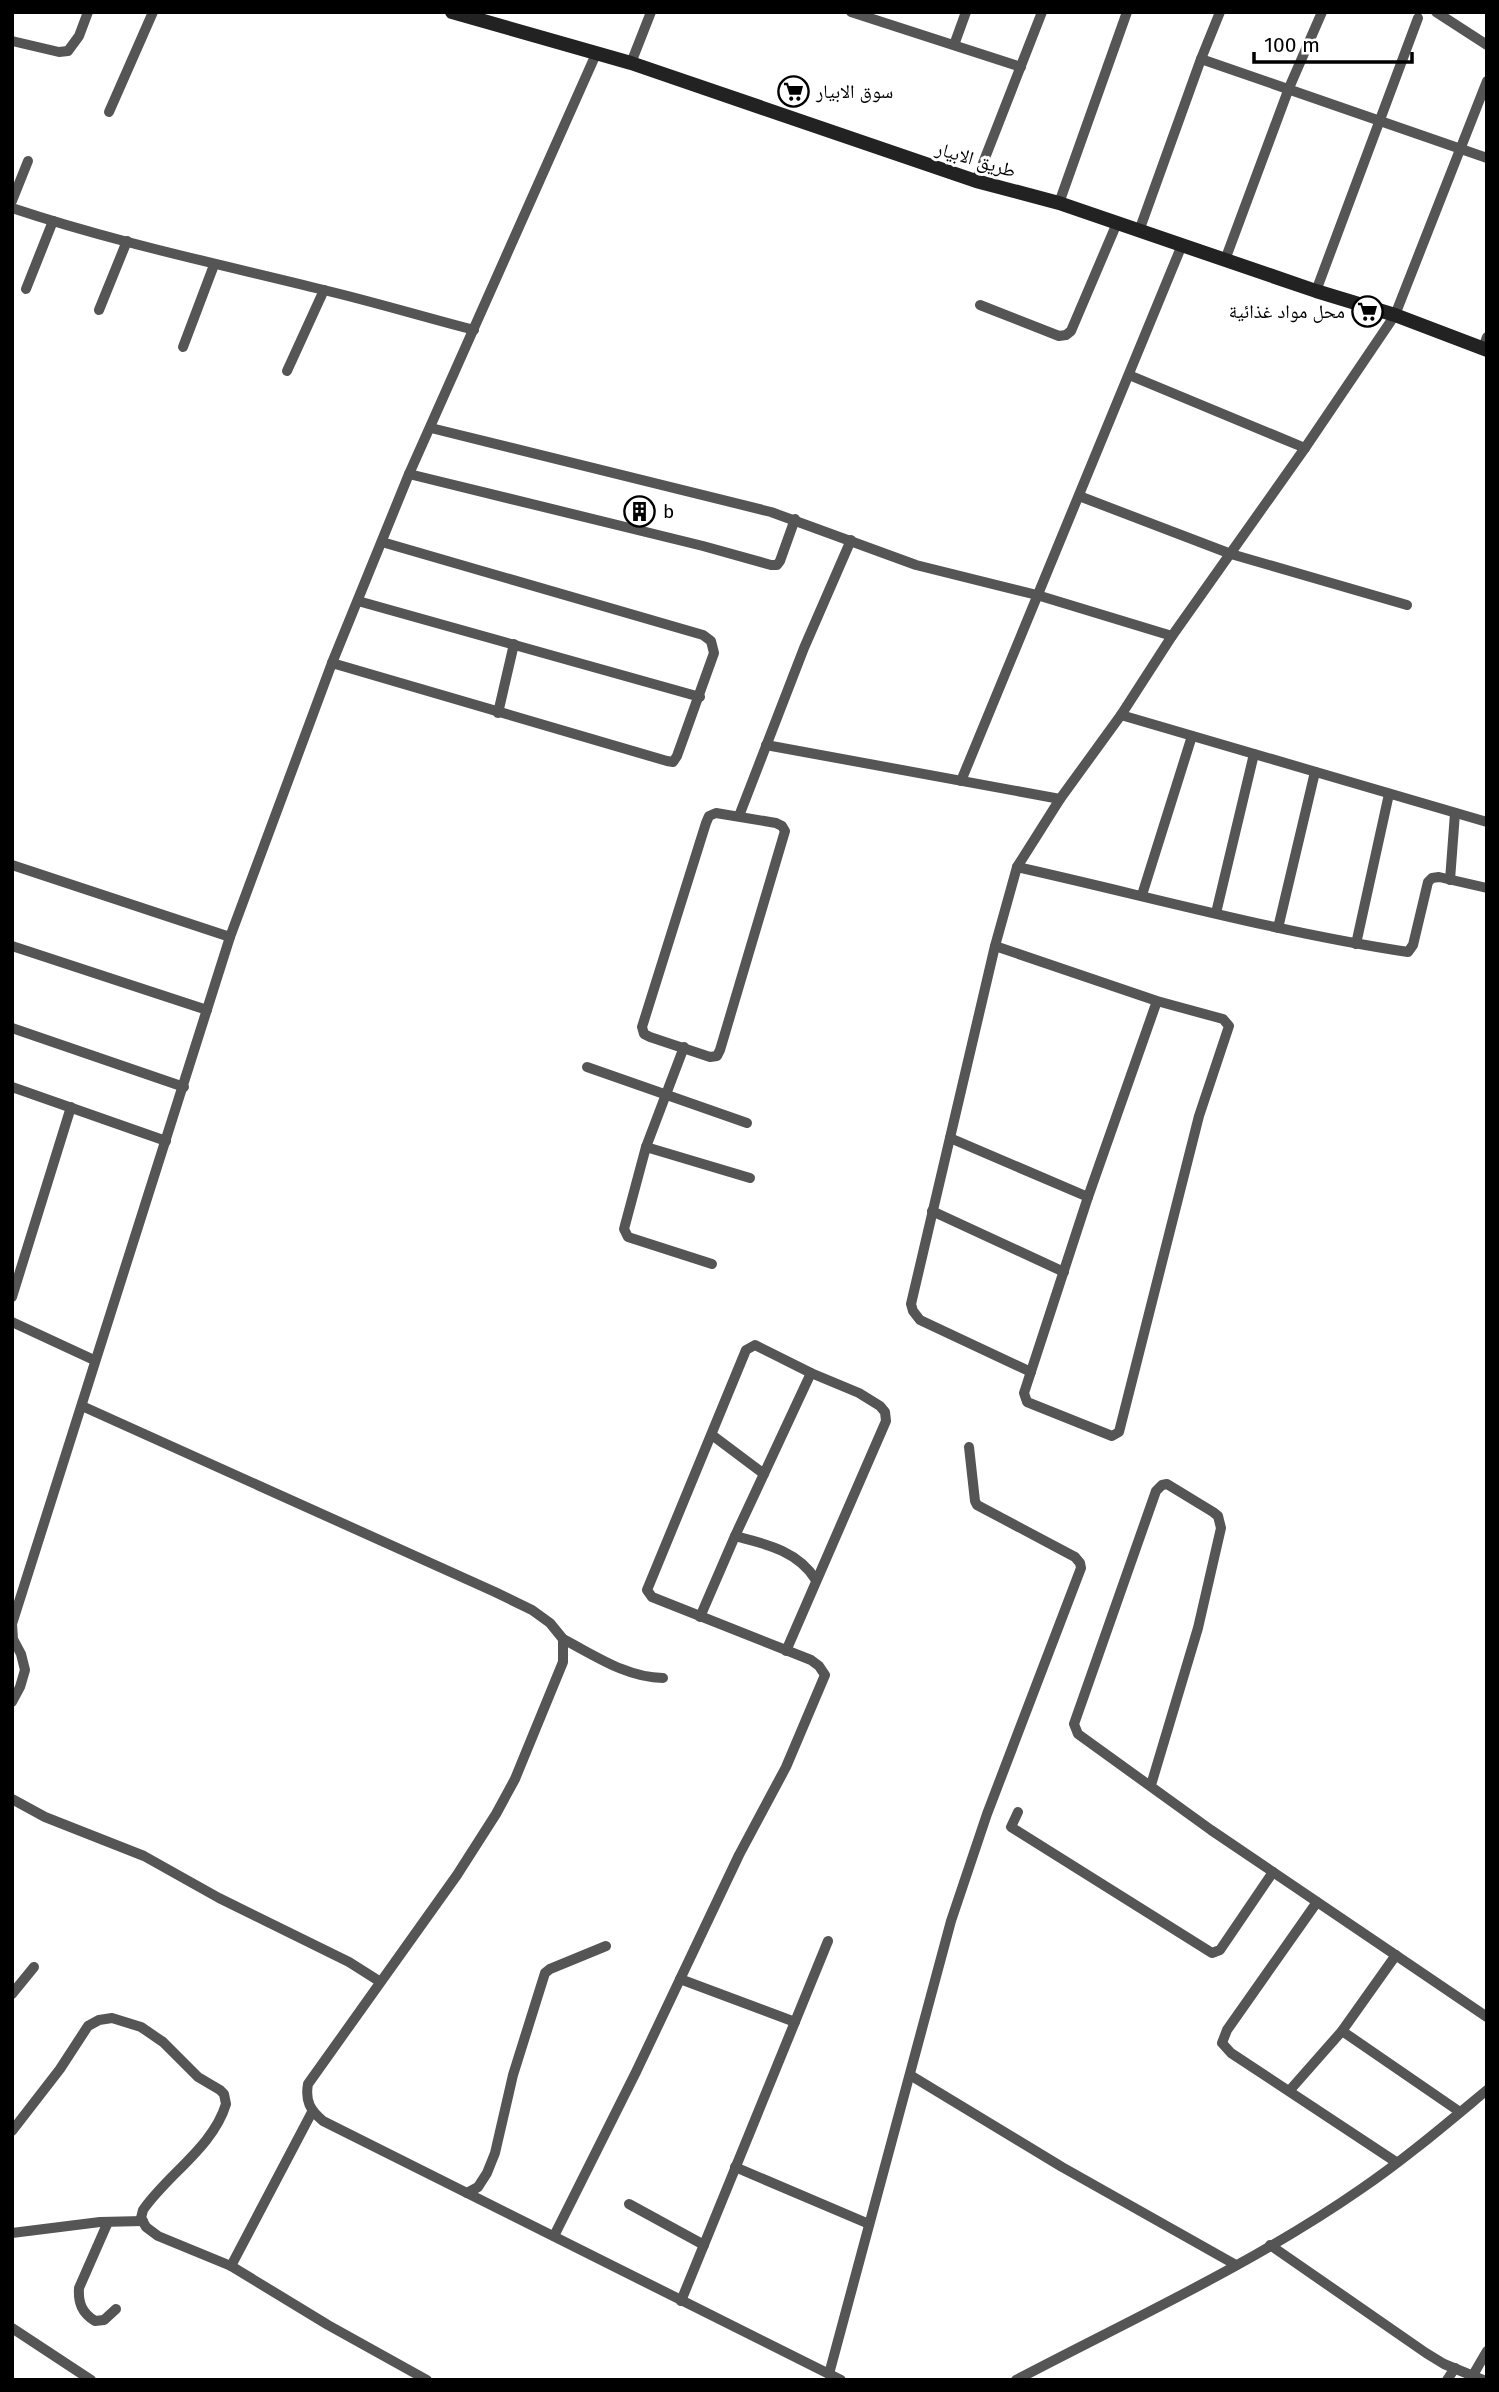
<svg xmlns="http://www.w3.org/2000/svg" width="1499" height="2392" font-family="'Fira Sans','Noto Naskh Arabic',sans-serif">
<rect width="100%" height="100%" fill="#fff"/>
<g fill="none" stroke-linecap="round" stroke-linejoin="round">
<g stroke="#555" stroke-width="10">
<path d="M851,12L1021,67"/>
<path d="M1436,12L1487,45"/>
<path d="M12,41L59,52L68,51L79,36L88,12"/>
<path d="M954,45L966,12"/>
<path d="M1201,59L1487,158"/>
<path d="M631,63L651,12"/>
<path d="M109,112L153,12"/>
<path d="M976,181L1042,12"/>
<path d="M12,201L28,161"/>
<path d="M1059,203L1127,12"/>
<path d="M12,208C114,242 219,264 324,290C374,302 424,317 474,330"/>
<path d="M1139,231L1201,59L1220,12"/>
<path d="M1225,260L1289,88L1322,12"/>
<path d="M26,289L53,221"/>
<path d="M1316,291L1418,18"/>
<path d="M980,305L1059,336L1066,335L1071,331L1117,223"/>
<path d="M99,310L127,241"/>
<path d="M183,347L214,265"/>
<path d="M1483,348L1487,337"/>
<path d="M287,371L324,290"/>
<path d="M1129,375L1305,448"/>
<path d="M431,428L771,512L916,565L1037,595L1172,636"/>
<path d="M409,474L703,546L771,565H777L780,561L795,519"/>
<path d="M1079,496L1231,554L1407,605"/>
<path d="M358,601L700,697"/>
<path d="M332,663L667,761L673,762L677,756L714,653L711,641L703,635L382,542"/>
<path d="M498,713L514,644"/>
<path d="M1121,715L1487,822"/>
<path d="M766,745L1060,799"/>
<path d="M961,781L1182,245"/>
<path d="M716,813L776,823L782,826L785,831L720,1050L717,1056L710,1057L650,1037L644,1034L642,1027L706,823L709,816Z"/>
<path d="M739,816L804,648L851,540"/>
<path d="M12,865L230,937"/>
<path d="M1017,867C1147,896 1276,932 1408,952L1413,945L1428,882L1432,878L1439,877L1487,888"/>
<path d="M1450,880L1455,813"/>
<path d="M1142,895L1192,736"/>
<path d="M1216,913L1254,754"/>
<path d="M1278,928L1315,772"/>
<path d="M1356,944L1389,794"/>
<path d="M12,946L207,1010"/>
<path d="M995,946L1157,1001L1223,1019L1229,1026L1199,1116L1119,1432L1112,1436L1027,1402L1024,1393L1088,1197L1157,1001"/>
<path d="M12,1028L184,1087"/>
<path d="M684,1047L646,1147L624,1229L628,1237L712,1264"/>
<path d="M587,1067L747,1123"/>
<path d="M12,1087L166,1141"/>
<path d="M950,1138L1088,1197"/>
<path d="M646,1147L750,1178"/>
<path d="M932,1211L1064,1272"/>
<path d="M12,1297L71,1107"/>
<path d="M12,1322L94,1360"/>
<path d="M1031,1372L920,1320L913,1311L911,1304L995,946L1017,867L1060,799L1121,715L1172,636L1305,448L1395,315L1487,81"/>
<path d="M82,1406L495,1592L532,1610L550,1623L563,1639V1662L515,1779L496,1814L457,1875L308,2084C305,2101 310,2110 323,2121L841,2380"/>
<path d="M712,1435L764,1474"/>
<path d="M735,1536C766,1544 798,1551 816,1580"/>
<path d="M700,1617L735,1536L811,1373"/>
<path d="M563,1639C594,1655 627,1678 663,1678"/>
<path d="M12,1702L20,1687L25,1670L21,1654L13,1639L12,1624L230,937L332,663L409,474L596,54"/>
<path d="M1151,1785L1198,1628L1221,1528L1218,1516L1213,1512L1167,1484L1162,1485L1156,1491L1074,1724L1078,1734L1211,1830L1487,2017"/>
<path d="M12,1799L45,1817L144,1856L219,1898L349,1962L379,1981"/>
<path d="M1018,1812L1011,1827L1212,1953L1220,1950L1273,1872"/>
<path d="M1317,1902L1227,2030L1222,2043L1231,2053L1396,2162"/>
<path d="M680,1979L795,2022"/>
<path d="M12,1994L34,1967"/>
<path d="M1342,2031L1460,2112"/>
<path d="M910,2075L1062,2167L1236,2265"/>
<path d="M1290,2090L1342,2031L1396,1955"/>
<path d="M12,2131L60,2069L88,2026L99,2020L112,2018L141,2027L163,2042L198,2077L220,2090L224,2094L226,2104C213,2147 168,2174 143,2210L141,2218L146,2227L158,2236L231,2266L328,2325L427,2380"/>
<path d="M735,2167L869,2224"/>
<path d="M467,2193L478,2187L487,2173L495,2153L513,2075L545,1973L550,1969L606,1946"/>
<path d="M629,2204L704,2245"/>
<path d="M108,2222L79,2288C78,2303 82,2313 95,2321L104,2320L116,2309"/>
<path d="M12,2233L100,2222L143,2221"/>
<path d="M554,2236L636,2072L739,1855L786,1767L825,1675L819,1666L811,1660L652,1597L647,1590L746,1350L755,1345L811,1373L859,1393L880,1406L885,1412L886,1421L786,1651"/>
<path d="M1270,2245L1426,2353L1444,2364L1483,2380"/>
<path d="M231,2266L312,2112"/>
<path d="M681,2301L828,1941"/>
<path d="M12,2328L91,2380"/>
<path d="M829,2374L951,1921L987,1814L1081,1568L1080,1563L1075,1557L977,1505L975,1501L969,1447"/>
<path d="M1473,2375L1487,2351"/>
<path d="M1016,2380C1132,2319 1253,2264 1361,2189C1405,2159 1446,2124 1487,2090"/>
<path d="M1447,2380L1455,2368"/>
</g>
<path stroke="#222" stroke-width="14" d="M452,12L631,63L976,181L1059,203L1316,291L1395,315L1487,350"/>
</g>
<defs>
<symbol id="supermarket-ring" viewBox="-11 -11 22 22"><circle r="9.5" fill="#fff" stroke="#000" stroke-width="1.5"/><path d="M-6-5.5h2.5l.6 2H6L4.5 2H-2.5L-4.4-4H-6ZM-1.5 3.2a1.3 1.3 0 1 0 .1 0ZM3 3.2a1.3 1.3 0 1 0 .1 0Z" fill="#000"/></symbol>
<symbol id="building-ring" viewBox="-11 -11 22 22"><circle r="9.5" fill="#fff" stroke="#000" stroke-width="1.5"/><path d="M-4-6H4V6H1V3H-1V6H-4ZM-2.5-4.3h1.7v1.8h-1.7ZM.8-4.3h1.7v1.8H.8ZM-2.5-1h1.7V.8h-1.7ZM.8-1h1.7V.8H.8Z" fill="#000"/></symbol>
</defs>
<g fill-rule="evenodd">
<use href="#supermarket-ring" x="776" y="74" width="35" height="35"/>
<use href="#supermarket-ring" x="1350" y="294" width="35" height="35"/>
<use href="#building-ring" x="622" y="494" width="35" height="35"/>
</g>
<g text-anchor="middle" stroke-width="6" stroke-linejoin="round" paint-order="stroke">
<g font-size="19" fill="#000" stroke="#fff" text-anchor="start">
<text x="816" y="98">سوق الابيار</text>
<text x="1345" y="318" text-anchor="end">محل مواد غذائية</text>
<text x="663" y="518">b</text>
</g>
<g font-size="19" fill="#000" stroke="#fff">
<text transform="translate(976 159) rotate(17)" y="7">طريق الابيار</text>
</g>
</g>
<rect width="1499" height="2392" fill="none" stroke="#000000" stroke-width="28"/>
<path d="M1254 52v10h158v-10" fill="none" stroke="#000000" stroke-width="3.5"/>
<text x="1264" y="52" font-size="21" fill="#000000" stroke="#ffffff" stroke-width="5" paint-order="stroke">100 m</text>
</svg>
